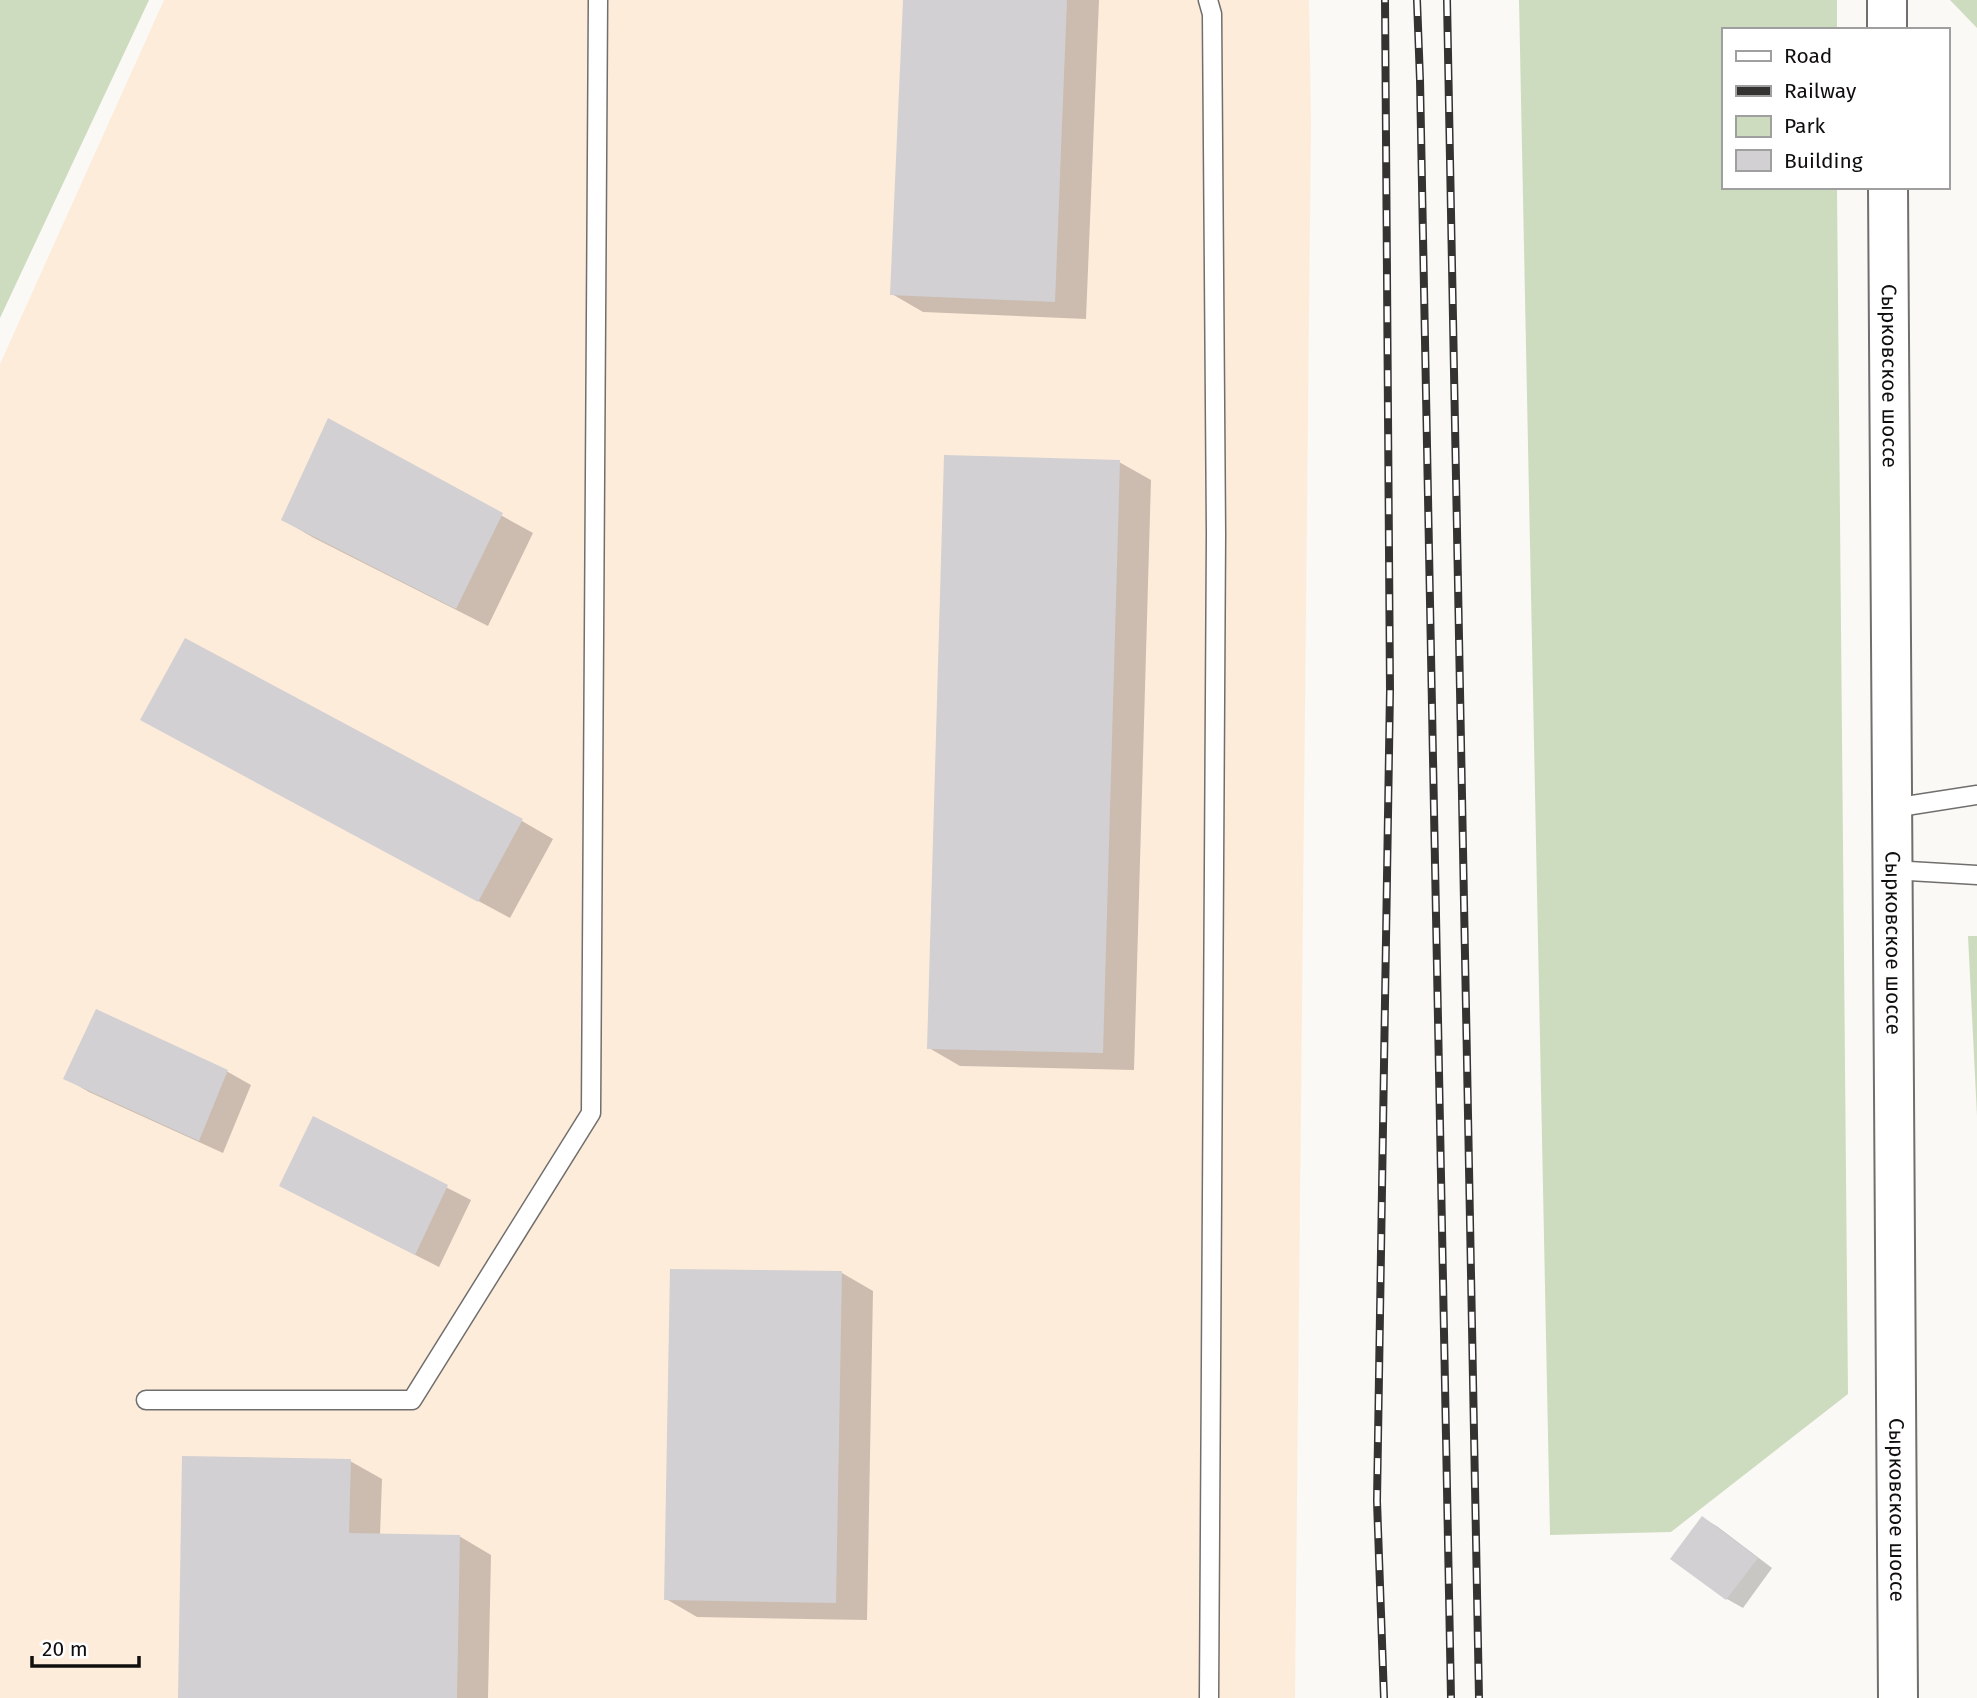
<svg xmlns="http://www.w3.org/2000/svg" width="1977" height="1698" font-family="'Fira Sans',sans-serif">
<rect width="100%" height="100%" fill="#fbf9f6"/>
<path fill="#feecdb" d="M164,0H1309L1311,122L1295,1698H0V364Z"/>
<g fill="#cddcbf">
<path d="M0,0H149L0,318Z"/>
<path d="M1519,0H1837V30H1723V187H1837L1848,1394L1671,1532L1550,1535Z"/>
<path d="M1950,0H1977V28Z"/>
<path d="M1968,936H1977V1116Z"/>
</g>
<g fill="#0003">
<path d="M904,0H1099L1086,319L923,312L892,294Z"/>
<path d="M329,420L533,533L488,626L314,538L283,520Z"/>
<path d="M1119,462L1151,480L1134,1070L960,1066L929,1048Z"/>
<path d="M174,737L522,821L553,839L510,918Z"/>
<path d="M97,1012L228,1072L251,1085L223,1153L89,1092L65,1078Z"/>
<path d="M313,1119L471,1200L439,1267L305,1199Z"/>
<path d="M842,1273L873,1291L867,1620L697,1617L666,1599Z"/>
<path d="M350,1461L382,1479L380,1535L459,1536L491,1555L488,1698H180Z"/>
<path d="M1703,1518L1718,1527L1772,1568L1743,1608L1727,1599L1673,1559Z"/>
</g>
<g fill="#d2d0d3">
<path d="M903,0H1067L1055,302L890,295Z"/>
<path d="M328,418L503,513L456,609L281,520Z"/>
<path d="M944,455L1120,460L1103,1053L927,1049Z"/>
<path d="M185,638L523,819L478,902L140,720Z"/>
<path d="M96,1009L228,1070L199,1141L63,1079Z"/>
<path d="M313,1116L448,1185L415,1255L279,1186Z"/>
<path d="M670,1269L842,1271L836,1603L664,1600Z"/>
<path d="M182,1456L351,1459L349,1533L460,1535L457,1698H178Z"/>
<path d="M1702,1516L1758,1558L1726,1600L1670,1559Z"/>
</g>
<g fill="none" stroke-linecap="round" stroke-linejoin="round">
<defs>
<g id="lane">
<path d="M1208,0L1212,14L1216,534L1209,1698"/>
<path d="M1893,808L1977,795"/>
<path d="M1892,870L1977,875"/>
<path d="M146,1400H412L591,1113L598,0"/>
</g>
<g id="primary">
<path d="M1887,0V30"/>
<path id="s1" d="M1888,187L1898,1698"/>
</g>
</defs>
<use href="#lane" stroke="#716f6d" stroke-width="21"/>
<use href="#primary" stroke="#716f6d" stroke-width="42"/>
<use href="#lane" stroke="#fff" stroke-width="18"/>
<use href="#primary" stroke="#fff" stroke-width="38"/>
<defs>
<g id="rail">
<path d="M1417,0L1420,80L1451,1698"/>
<path d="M1447,0L1479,1698"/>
<path d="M1384,1698L1377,1501L1390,690L1385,0"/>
</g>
</defs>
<use href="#rail" stroke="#343332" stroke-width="8"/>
<use href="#rail" stroke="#fff" stroke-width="5" stroke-dasharray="16" stroke-linecap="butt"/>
</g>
<g text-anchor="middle" stroke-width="6" stroke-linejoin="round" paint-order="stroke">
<g font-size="21" fill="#100f0e" stroke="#fff">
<text dy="7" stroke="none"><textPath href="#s1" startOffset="189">Сырковское шоссе</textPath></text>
<text dy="7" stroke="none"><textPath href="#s1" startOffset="756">Сырковское шоссе</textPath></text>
<text dy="7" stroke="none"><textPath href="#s1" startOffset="1323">Сырковское шоссе</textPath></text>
</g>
</g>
<rect x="1722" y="28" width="228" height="161" fill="#ffffff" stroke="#9f9f9f" stroke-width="2"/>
<rect x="1736" y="51" width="35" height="10" fill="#ffffff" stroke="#9f9f9f" stroke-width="2"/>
<text x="1784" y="63" font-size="21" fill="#100f0e">Road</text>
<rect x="1736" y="86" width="35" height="10" fill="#343332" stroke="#9f9f9f" stroke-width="2"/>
<text x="1784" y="98" font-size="21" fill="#100f0e">Railway</text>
<rect x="1736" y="116" width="35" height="21" fill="#cddcbf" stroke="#9f9f9f" stroke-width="2"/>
<text x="1784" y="133" font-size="21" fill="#100f0e">Park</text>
<rect x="1736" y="150" width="35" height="21" fill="#d2d0d3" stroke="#9f9f9f" stroke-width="2"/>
<text x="1784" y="168" font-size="21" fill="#100f0e">Building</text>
<path d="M32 1656v10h107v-10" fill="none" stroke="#100f0e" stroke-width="3.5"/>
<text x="42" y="1656" font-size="21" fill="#100f0e" stroke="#ffffff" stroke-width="5" paint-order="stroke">20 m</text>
</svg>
